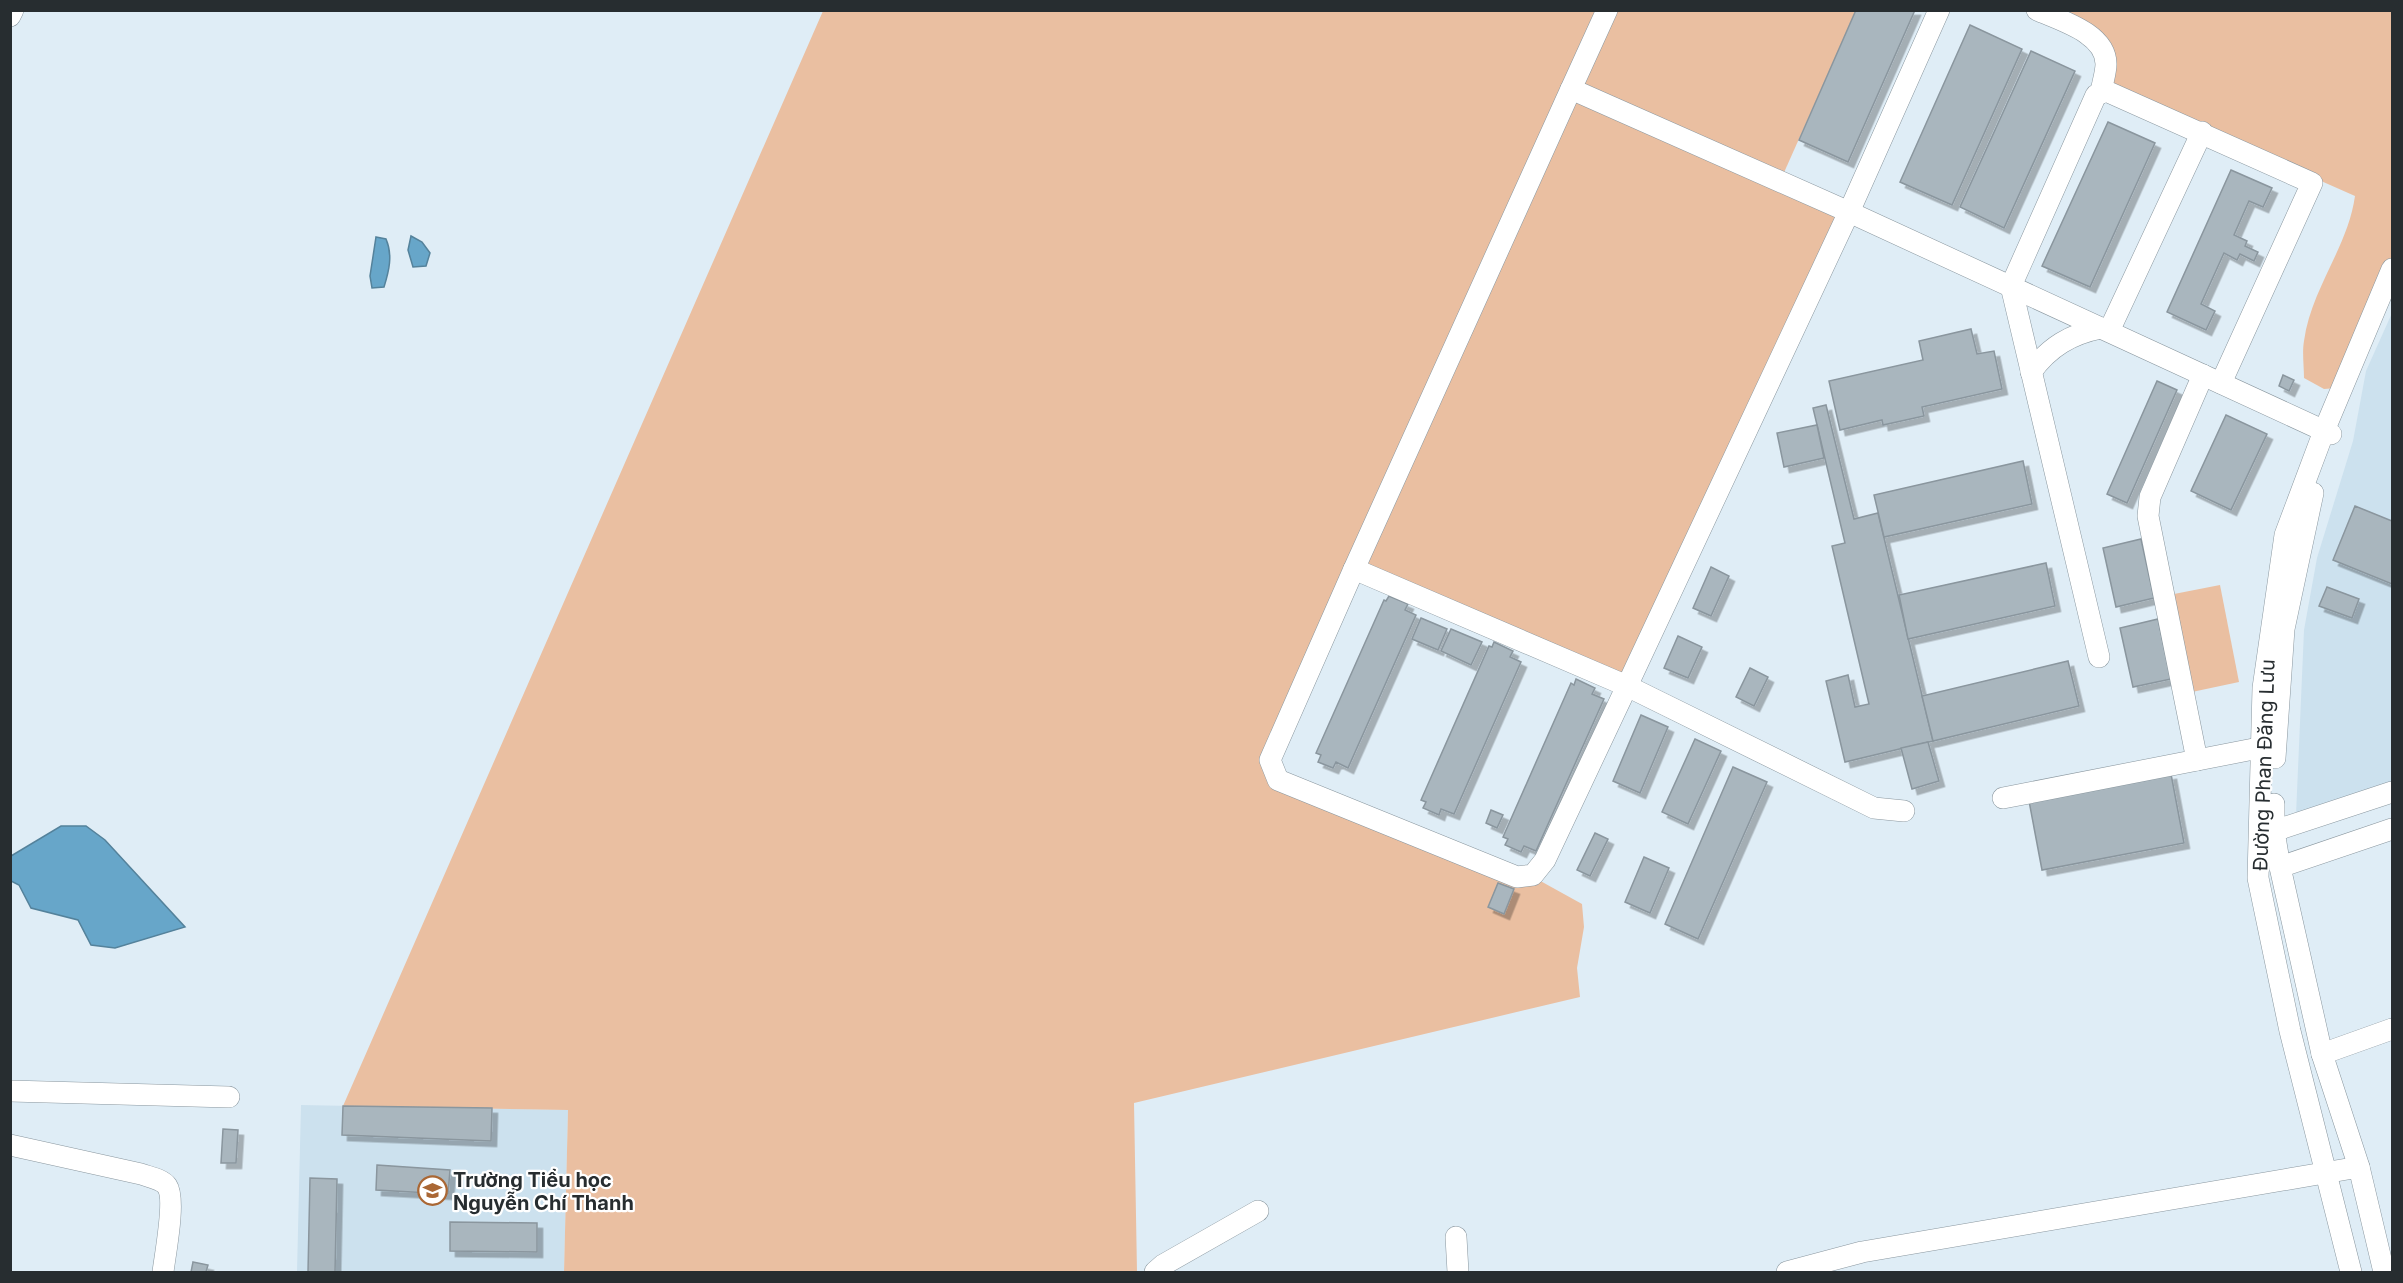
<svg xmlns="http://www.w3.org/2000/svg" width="2403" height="1283" font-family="Inter,sans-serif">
<defs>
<filter id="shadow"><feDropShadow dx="5.5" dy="5.5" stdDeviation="0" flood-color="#0004"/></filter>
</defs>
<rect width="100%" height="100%" fill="#dfedf6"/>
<g fill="#cce1ee">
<path d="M2392,313V797L2296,815L2304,630L2317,558L2353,441L2366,371Z"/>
<path d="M301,1105L568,1110L564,1272H297Z"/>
</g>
<g fill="#eabfa1">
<path d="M823,11H1602L1268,770L1535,878L1582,904L1584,927L1577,968L1580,997L1134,1103L1137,1272H564L568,1110L343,1106Z"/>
<path d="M1611,11H1856L1782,177L1577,87Z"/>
<path d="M2047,11H2392V262L2337,388L2324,389L2304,378C2304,366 2302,352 2304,341C2311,289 2348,247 2355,196L2109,87L2110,63Z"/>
<path d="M1573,95L1844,214L1625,681L1360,567Z"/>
<path d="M2220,585L2239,682L2192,692L2174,594Z"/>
</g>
<g fill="#67a6c9" stroke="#54829b" stroke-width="1.5">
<path d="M411,236L422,242L430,253L426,266L413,267L408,250Z"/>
<path d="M376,237L386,239C393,255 389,271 384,287L372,288L370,276Z"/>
<path d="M61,826H86L105,840L185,927L115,948L91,945L78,920L31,908L19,885L11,881V856Z"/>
</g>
<g fill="#a9b6be" stroke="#8a969e" stroke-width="1.5" filter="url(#shadow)">
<path d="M1856,10H1915L1848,162L1799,140Z"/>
<path d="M1970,25L2022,49L1952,205L1900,182Z"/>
<path d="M2031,51L2075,71L2004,228L1960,207Z"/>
<path d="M2108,122L2155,143L2090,287L2042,266Z"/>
<path d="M2231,170L2272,188L2263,207L2249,201L2234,235L2247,241L2245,246L2258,252L2254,261L2240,254L2237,260L2224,253L2201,304L2215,311L2206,330L2167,312Z"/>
<path d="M1971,329L1977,354L1994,351L2002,389L1922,407L1924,416L1883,425L1882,420L1840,430L1829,381L1923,360L1919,341Z"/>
<path d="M2283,375L2294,380L2289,391L2279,386Z"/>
<path d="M2157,381L2177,390L2127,503L2107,494Z"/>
<path d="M1826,405L1854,519L1878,513L1933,741L1845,762L1826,681L1848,675L1855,707L1869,704L1832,546L1845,543L1813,408Z"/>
<path d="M2226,415L2267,434L2231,510L2191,491Z"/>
<path d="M1817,425L1824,458L1784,467L1777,433Z"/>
<path d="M2023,461L2032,504L1884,537L1874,495Z"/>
<path d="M2355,506L2392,521V584L2333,560Z"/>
<path d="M2141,539L2154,598L2116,607L2103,548Z"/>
<path d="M2046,563L2055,606L1908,639L1899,595Z"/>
<path d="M1711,567L1729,576L1711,616L1693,608Z"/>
<path d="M2327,587L2359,599L2352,618L2319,606Z"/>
<path d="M1389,596L1408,604L1405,610L1416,615L1348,768L1336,762L1333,768L1318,762L1321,755L1316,753L1384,600L1386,601Z"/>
<path d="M1421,618L1447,629L1438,650L1412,639Z"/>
<path d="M2158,619L2171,679L2133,687L2120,628Z"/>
<path d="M1451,629L1482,642L1471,665L1441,651Z"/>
<path d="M1678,636L1702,647L1688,678L1664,668Z"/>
<path d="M1494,642L1513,651L1510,657L1521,662L1454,814L1441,809L1439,815L1423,808L1426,802L1421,800L1489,646L1492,647Z"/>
<path d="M2068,661L2079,706L1933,741L1922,696Z"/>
<path d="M1750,668L1768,677L1754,706L1736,697Z"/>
<path d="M1576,679L1595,688L1592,694L1604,699L1536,851L1524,846L1521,852L1505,845L1508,839L1503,837L1571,683L1574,685Z"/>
<path d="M1641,715L1668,727L1640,793L1613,781Z"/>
<path d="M1695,739L1721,751L1688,824L1662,812Z"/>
<path d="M1928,742L1939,781L1912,789L1901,748Z"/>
<path d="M1733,767L1767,782L1698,939L1665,924Z"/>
<path d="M2171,774L2184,843L2042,870L2029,801Z"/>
<path d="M1491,810L1503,815L1497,828L1486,823Z"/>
<path d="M1595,833L1608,839L1590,876L1577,870Z"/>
<path d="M1644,857L1669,868L1650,913L1625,902Z"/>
<path d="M1498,883L1514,889L1504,914L1488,907Z"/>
<path d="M343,1106L492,1108L491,1141L342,1135Z"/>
<path d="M223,1129L238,1130L236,1163H221Z"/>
<path d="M377,1165L450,1170L448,1194L376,1190Z"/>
<path d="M310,1178L337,1179L335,1272H308Z"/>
<path d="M450,1222L537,1223V1252L450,1251Z"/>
<path d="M193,1262L208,1265L206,1272H191Z"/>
</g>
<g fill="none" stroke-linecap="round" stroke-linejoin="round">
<defs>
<g id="minor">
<path d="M1607,10L1571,89L1849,212L2331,434"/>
<path d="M2037,10C2059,20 2106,33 2106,64C2106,73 2102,84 2101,93"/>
<path d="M10,16L13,10"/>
<path d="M1571,89L1354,569L1627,686L1849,212L1939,10"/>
<path d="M2109,331L2202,132"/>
<path d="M2031,372C2049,347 2071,334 2101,328"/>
<path d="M1354,569L1270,760L1278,780L1517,877L1533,875L1545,860L1627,686L1874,808L1904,811"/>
<path d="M2099,657L2011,286L2096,95L2106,91L2312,183L2221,383"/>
<path d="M2275,758L2284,629L2313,493"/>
<path d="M2197,760L2148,516L2150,497L2203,375"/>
<path d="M2003,798L2274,745"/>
<path d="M2274,804V831L2280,867L2322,1054L2359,1167L2384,1272"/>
<path d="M2274,831L2392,792"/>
<path d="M2280,867L2392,829"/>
<path d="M2322,1054L2392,1029"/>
<path d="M10,1091L229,1097"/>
<path d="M10,1145L141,1174C149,1177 162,1179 167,1186C176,1199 165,1255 163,1272"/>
<path d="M1456,1237L1458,1272"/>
<path d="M1155,1272L1163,1265L1258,1211"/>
<path d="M1787,1272L1862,1252L2359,1167"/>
<path d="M2351,1272L2290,1031L2258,878L2263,688L2285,535L2324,431L2392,269"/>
</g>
</defs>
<use href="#minor" stroke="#8a979f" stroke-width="22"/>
<use href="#minor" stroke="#fff" stroke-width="21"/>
</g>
<defs>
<symbol id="school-ring" viewBox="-11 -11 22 22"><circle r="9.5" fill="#fff" stroke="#aa6734" stroke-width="1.5"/><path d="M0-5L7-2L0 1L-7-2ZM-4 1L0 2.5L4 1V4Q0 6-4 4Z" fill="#aa6734"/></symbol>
</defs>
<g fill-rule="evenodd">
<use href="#school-ring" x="416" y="1174" width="33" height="33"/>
</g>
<g text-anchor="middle" stroke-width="4.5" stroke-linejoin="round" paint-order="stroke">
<g font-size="20" fill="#272d30" stroke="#fff">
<text transform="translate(2264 765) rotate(-88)" y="7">Đường Phan Đăng Lưu</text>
</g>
<g font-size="20" font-weight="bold" fill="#272d30" stroke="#fff" text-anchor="start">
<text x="453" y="1187">Trường Tiểu học<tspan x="453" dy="23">Nguyễn Chí Thanh</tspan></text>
</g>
</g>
<rect width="2403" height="1283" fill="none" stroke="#272d30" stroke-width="24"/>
</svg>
